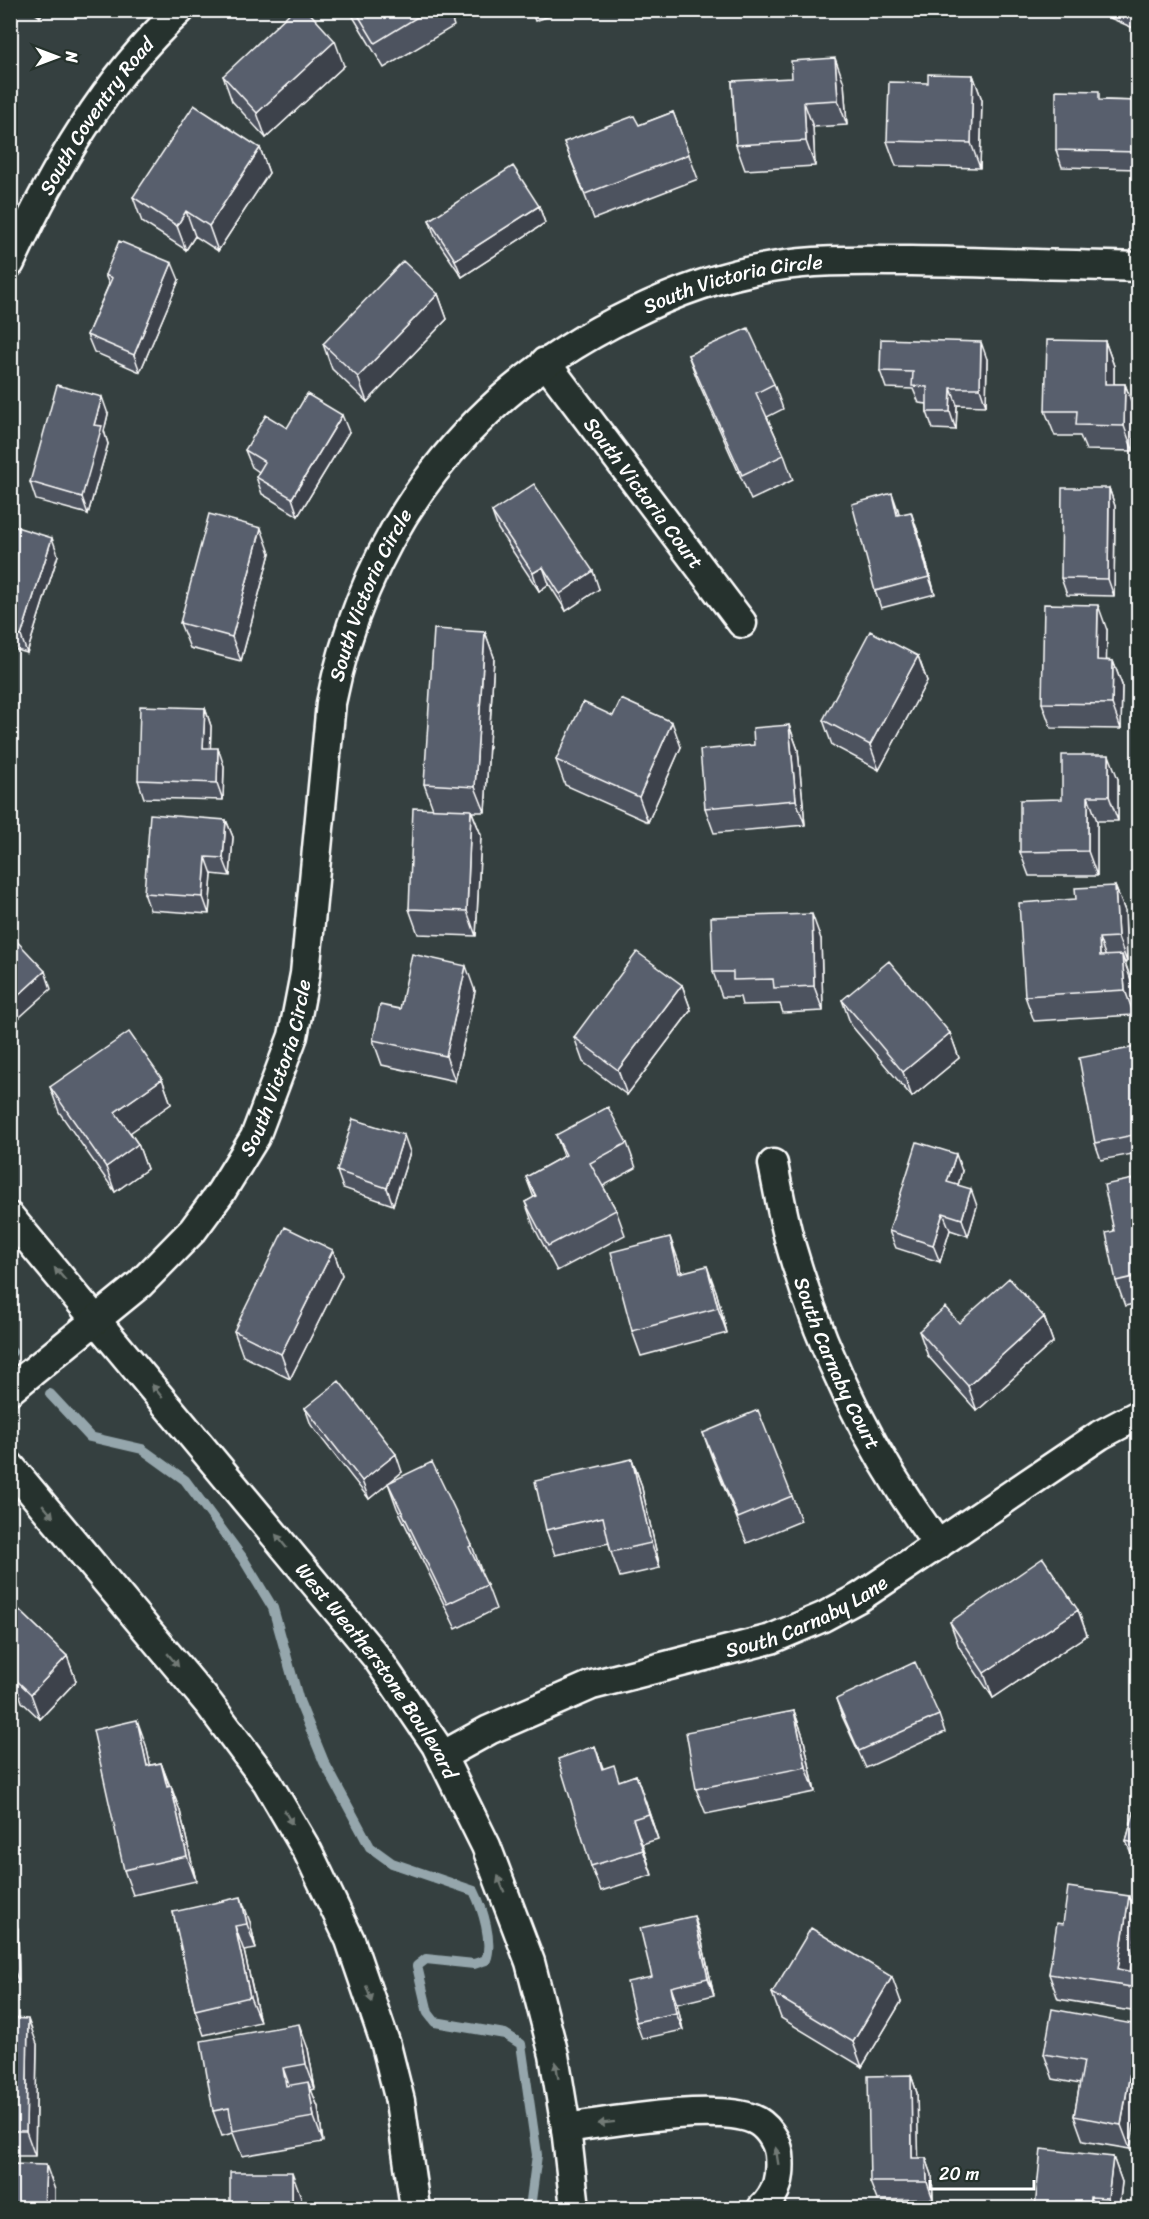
<svg xmlns="http://www.w3.org/2000/svg" width="1149" height="2219" font-family="Sriracha,sans-serif">
	<rect width="100%" height="100%" fill="#354040"/>
	<filter id="ink" filterUnits="userSpaceOnUse"><feTurbulence type="fractalNoise" baseFrequency=".0167" numOctaves="2"/><feDisplacementMap in="SourceGraphic" scale="12" xChannelSelector="R" yChannelSelector="G"/><feConvolveMatrix kernelMatrix="1 2 1 2 8 2 1 2 1" color-interpolation-filters="sRGB"/></filter>
	<g filter="url(#ink)">
		<g fill="none" stroke-linecap="round" stroke-linejoin="round">
			<path stroke="#95a6ac" stroke-width="10" d="M10 1350 12 1352
				M50 1394 90 1437 142 1449 185 1480 242 1557 273 1608 299 1701 324 1762 370 1847 392 1863 474 1891C483 1909 493 1942 486 1960L474 1964 426 1959 417 1966 428 2013 435 2022 505 2034 521 2044 537 2155 530 2208"/>
			<g stroke="#fff" stroke-width="33">
				<g id="street">
					<path id="s1" d="M10 263C52 172 105 79 180 10"/>
					<path id="s2" d="M545 362 742 623"/>
					<path id="s3" d="M773 1164C779 1194 784 1224 793 1253 824 1359 873 1456 938 1545"/>
					<path id="s4" d="M10 1217 377 1658 436 1745 486 1846 530 1962 554 2055 566 2128 575 2208"/>
					<path id="s5" d="M10 1390 140 1284 193 1230 221 1192 255 1137 293 1036 305 974 331 703C366 528 470 391 631 314 675 292 723 275 772 267 819 259 865 261 911 261 987 262 1063 265 1138 267"/>
					<path d="M10 1466 209 1704 267 1782 308 1852 350 1940 386 2045 400 2101 415 2208"/>
					<path id="s6" d="M442 1756 489 1730 592 1685 771 1639 823 1617 860 1597 1100 1435 1138 1415"/>
					<path d="M566 2128C610 2122 714 2103 753 2119 766 2124 777 2140 779 2154 781 2176 778 2193 762 2208"/>
				</g>
			</g>
			<use href="#street" stroke="#26332d" stroke-width="28"/>
		</g>
		<path fill="#4d525e" stroke="#fff" stroke-width="1.5" d="M30 10H45L40 17Z
			M349 10H449L454 26 384 68Z
			M531 10H567L535 21Z
			M1102 10H1138V30L1103 15Z
			M344 66 266 138 232 101 223 76Z
			M973 75 982 100 980 168 896 166 887 141 928 83Z
			M732 81 844 83 847 125 813 127 815 166 745 170 736 145Z
			M1103 100 1138 101V169L1062 167 1056 150Z
			M673 112 698 179 594 219 564 142 639 125Z
			M260 148 269 173 218 251 195 236 186 250 142 222 133 197Z
			M539 206 545 223 462 277 435 237 429 220Z
			M105 275 179 280 140 372 94 352 87 335 109 284Z
			M438 294 447 319 367 402 332 369 323 344Z
			M1105 341 1114 366V384H1125L1134 409 1133 451 1086 450 1080 436H1055L1045 411Z
			M688 355 774 384 783 409 767 417 784 455 793 480 751 500 697 379Z
			M987 359 986 406 957 405 956 430 933 429 927 412V404L919 403 913 389 886 388 880 371Z
			M108 414 104 431 108 444 88 514 36 500 30 482Z
			M287 428 349 432 298 516 262 494 256 477 259 472 252 467 245 450Z
			M1109 488 1115 506 1114 596 1067 595 1061 578Z
			M898 510 899 514 917 529 935 594 881 608 875 591Z
			M492 512 599 589 566 611 549 584 539 591 498 529Z
			M10 525 58 555 27 653 10 648Z
			M270 553 241 661 190 648 180 623Z
			M1107 630 1106 660 1113 661 1122 685 1121 729 1051 728 1042 703Z
			M485 632 494 657 485 812H472L481 835 476 936 418 934 409 909 433 809 424 784Z
			M918 656 927 681 879 770 832 745 823 720Z
			M205 708 211 726 210 748 224 766 223 800 144 798 138 780Z
			M789 725 798 750 805 825 714 833 705 808 754 745Z
			M681 747 648 822 565 785 556 760Z
			M1118 779V821H1097V876H1029L1020 852 1062 799Z
			M226 820 233 837 230 876 212 874 209 914 150 910 144 893Z
			M1115 886 1125 911 1127 962H1125L1131 980 1134 1015 1034 1021 1025 996Z
			M821 939 823 1011 783 1013 780 1004 742 1005 740 997H722L713 972Z
			M682 985 691 1010 627 1095 583 1062 574 1037Z
			M475 991 455 1081 382 1065 373 1040 400 1009Z
			M842 1000 950 1033 959 1058 912 1097 851 1025Z
			M1138 1055V1153L1101 1160 1095 1143Z
			M162 1079 171 1104 130 1132 138 1144 147 1169 115 1192 59 1112 50 1087Z
			M556 1135 627 1143 636 1168 603 1186 616 1210 625 1235 557 1271 534 1227 525 1202 534 1198 526 1177 564 1156Z
			M410 1152 393 1205 343 1188 337 1171Z
			M962 1171 958 1185 977 1206 968 1236 950 1230 940 1262 896 1248 889 1231Z
			M1138 1178V1303L1125 1306 1116 1281 1114 1231Z
			M333 1250 342 1275 290 1379 243 1356 234 1331Z
			M679 1262 682 1272 716 1291 727 1333 641 1356 632 1331Z
			M1044 1317 1053 1342 977 1411 928 1356 919 1331 959 1323Z
			M305 1408 402 1472 388 1483 472 1545 481 1570 480 1571 487 1585 496 1609 456 1629 397 1508 388 1483 369 1499 311 1425Z
			M703 1433 792 1496 801 1521 747 1543 712 1458Z
			M632 1459 641 1484 660 1568 620 1577 611 1552 609 1543 555 1555 546 1530Z
			M10 1601 67 1656 76 1681 40 1719 22 1702 19 1693 10 1685Z
			M1078 1610 1087 1635 993 1698 959 1647 950 1622Z
			M836 1699 939 1715 945 1732 866 1768 842 1716Z
			M794 1711 803 1736 815 1792 706 1814 696 1789Z
			M146 1745 150 1765 161 1763 170 1786 180 1811 196 1881 133 1895 124 1870Z
			M595 1746 603 1768 620 1781 636 1775 658 1839 642 1844 652 1875 601 1891 591 1866Z
			M1138 1798V1860L1133 1858 1126 1841Z
			M1129 1896 1138 1921 1130 1971 1138 1973V2012L1058 1999 1049 1974 1063 1924Z
			M10 1912H12L18 1929 19 1983H10Z
			M173 1912 250 1922 256 1949 244 1951 260 2022 204 2035 195 2010Z
			M700 1933 714 1995 677 2004 683 2030 642 2039 636 2022Z
			M772 1993 901 2002 862 2067 781 2018Z
			M10 2018 37 2044 35 2156H10Z
			M1138 2025 1130 2149 1083 2141 1074 2116 1080 2084 1053 2079 1044 2054Z
			M308 2049 315 2089 311 2090 318 2107 323 2142 242 2156 233 2133 222 2136 213 2111Z
			M911 2075 917 2093 918 2158H926L932 2175 933 2199 877 2200 870 2182Z
			M1113 2157 1122 2182 1119 2208H1035Z"/>
		<path fill="#3e424c" stroke="#fff" stroke-width="1.5" d="M37 10H45L40 17Z
			M335 41 344 66 266 138 257 113Z
			M835 58 844 83 847 125 838 100Z
			M973 75 982 100 980 168 971 143Z
			M804 102 813 127 815 166 806 141Z
			M260 148 269 173 218 251 209 226Z
			M539 206 545 223 462 277 455 260Z
			M186 211 195 236 186 250 177 226Z
			M172 263 179 280 140 372 134 355Z
			M438 294 447 319 367 402 358 377Z
			M1105 341 1114 366V409L1105 384Z
			M981 342 987 359 986 406 980 388Z
			M1125 384 1134 409 1133 451 1124 426Z
			M951 388 957 405 956 430 950 412Z
			M102 397 108 414 104 431 108 444 88 514 82 497 94 425Z
			M342 415 349 432 298 516 292 498Z
			M1109 488 1115 506 1114 596 1108 579Z
			M892 493 898 510 904 532 897 515Z
			M911 512 917 529 935 594 929 577Z
			M261 528 270 553 241 661 232 637Z
			M52 538 58 555 27 653 21 636Z
			M543 567 549 584 539 591 533 573Z
			M593 571 599 589 566 611 560 594Z
			M1098 605 1107 630 1106 685 1097 660Z
			M485 632 494 657 485 812 475 787Z
			M918 656 927 681 879 770 870 745Z
			M1113 661 1122 685 1121 729 1112 704Z
			M205 708 211 726 210 765 203 748Z
			M672 722 681 747 648 822 639 797Z
			M789 725 798 750 805 825 796 800Z
			M218 748 224 766 223 800 217 783Z
			M1109 755 1118 779V821L1109 796Z
			M1088 796 1097 821V876L1088 851Z
			M471 810 481 835 476 936 467 911Z
			M226 820 233 837 230 876 223 858Z
			M206 857 212 874 209 914 203 897Z
			M1115 886 1125 911 1127 962 1118 937Z
			M812 914 821 939 823 1011 814 986Z
			M1099 938 1108 963 1100 956Z
			M1122 955 1131 980 1134 1015 1125 990Z
			M466 966 475 991 455 1081 446 1056Z
			M45 971 51 989 10 1026V1003Z
			M682 985 691 1010 627 1095 618 1070Z
			M950 1033 959 1058 912 1097 903 1072Z
			M162 1079 171 1104 124 1137 115 1112Z
			M404 1135 410 1152 393 1205 387 1188Z
			M138 1144 147 1169 115 1192 106 1167Z
			M956 1154 962 1171 954 1199 947 1182Z
			M971 1189 977 1206 968 1236 962 1219Z
			M943 1213 950 1230 940 1262 933 1245Z
			M670 1237 679 1262 688 1298 679 1273Z
			M333 1250 342 1275 290 1379 281 1354Z
			M707 1266 716 1291 727 1333 718 1308Z
			M1044 1317 1053 1342 977 1411 968 1386Z
			M396 1454 402 1472 369 1499 362 1481Z
			M632 1459 641 1484 660 1568 651 1543Z
			M1078 1610 1087 1635 993 1698 984 1673Z
			M67 1656 76 1681 40 1719 31 1694Z
			M794 1711 803 1736 815 1792 806 1767Z
			M137 1720 146 1745 156 1791 147 1766Z
			M161 1763 170 1788 167 1787Z
			M636 1775 645 1800 658 1839 649 1814Z
			M171 1786 180 1811 196 1881 187 1856Z
			M633 1819 642 1844 652 1875 643 1850Z
			M1129 1896 1138 1921 1128 1987 1118 1969Z
			M241 1897 250 1922 256 1949 247 1924Z
			M12 1912 18 1929 19 1983 13 1966Z
			M694 1916 700 1933 714 1995 708 1978Z
			M235 1926 244 1951 260 2022 250 1997Z
			M892 1977 901 2002 862 2067 853 2042Z
			M671 1987 677 2004 683 2030 676 2013Z
			M28 2019 37 2044 35 2156 26 2131Z
			M299 2024 308 2049 315 2089 306 2064Z
			M1138 2028V2102L1130 2149 1121 2125Z
			M283 2068 292 2093 286 2086Z
			M911 2075 917 2093 919 2175 912 2158Z
			M308 2082 318 2107 323 2142 314 2117Z
			M1113 2157 1122 2182 1119 2208H1112L1108 2198Z
			M926 2158 932 2175 933 2199 927 2182Z
			M46 2165 55 2190V2208H44Z
			M292 2172 301 2197V2208H292Z
			M1090 2197 1095 2208H1089Z"/>
		<path fill="#595f6d" stroke="#fff" stroke-width="1.5" d="M293 10H307L335 41 257 113 223 76Z
			M355 10H429L375 43Z
			M835 58 838 100 804 102 806 141 736 145 732 81 792 78 791 61Z
			M928 74 973 75 971 143 887 141 889 82 928 83Z
			M1056 90 1099 91V100L1138 101V152L1056 150Z
			M194 105 260 148 209 226 186 211 177 226 133 197Z
			M673 112 689 154 585 194 564 142 634 116 639 125Z
			M513 166 539 206 455 260 429 220Z
			M119 241 172 263 134 355 87 335 112 278 105 275Z
			M403 261 438 294 358 377 323 344Z
			M748 328 774 384 756 393 784 455 742 475 688 355Z
			M881 339 981 342 980 388H951L950 412H927V387L912 386 913 372 880 371Z
			M1047 340 1105 341V384H1125L1124 426 1076 425 1077 411H1045Z
			M57 385 102 397 94 425 102 426 82 497 30 482Z
			M307 394 342 415 292 498 256 477 265 462 245 450 266 415 287 428Z
			M534 484 593 571 560 594 543 567 533 573 492 512Z
			M1062 488H1109L1108 579 1061 578Z
			M892 493 897 515 911 512 929 577 875 591 852 504Z
			M209 514 261 528 232 637 180 623Z
			M10 525 52 538 21 636 10 633Z
			M1044 604 1098 605 1097 660 1113 661 1112 704 1042 703Z
			M434 629 485 632 475 787 424 784Z
			M870 631 918 656 870 745 823 720Z
			M621 699 672 722 639 797 556 760 583 702 613 716Z
			M140 706 205 708 203 748H218L217 783 138 780Z
			M789 725 796 800 705 808 700 750 754 745 753 728Z
			M1062 755H1109V796H1088V851L1020 852V800L1062 799Z
			M413 808 471 810 467 911 409 909Z
			M150 814 226 820 223 858 206 857 203 897 144 893Z
			M1115 886 1118 937 1099 938 1100 956 1122 955 1125 990 1025 996 1019 903 1076 899 1075 888Z
			M812 914 814 986 774 988 773 979 733 980V972H713L711 917Z
			M10 934 45 971 10 1003Z
			M637 952 682 985 618 1070 574 1037Z
			M412 954 466 966 446 1056 373 1040 380 1005 400 1009Z
			M889 961 950 1033 903 1072 842 1000Z
			M129 1032 162 1079 115 1112 138 1144 106 1167 50 1087Z
			M1136 1047 1138 1063V1134L1095 1143 1079 1058Z
			M608 1107 627 1143 590 1163 616 1210 548 1246 525 1202 536 1196 526 1177 566 1155 556 1135Z
			M353 1119 404 1135 387 1188 337 1171Z
			M917 1142 956 1154 947 1182 971 1189 962 1219 943 1213 933 1245 889 1231Z
			M1138 1178V1276L1116 1281 1106 1233 1114 1231 1104 1185Z
			M285 1227 333 1250 281 1354 234 1331Z
			M670 1237 679 1273 707 1266 718 1308 632 1331 611 1252Z
			M1009 1278 1044 1317 968 1386 919 1331 945 1307 959 1323Z
			M339 1381 396 1454 362 1481 305 1408Z
			M758 1410 792 1496 738 1518 703 1433Z
			M632 1459 651 1543 611 1552 603 1517 546 1530 535 1481Z
			M432 1462 472 1545 469 1547 487 1585 447 1604 388 1483Z
			M1043 1558 1078 1610 984 1673 950 1622Z
			M10 1601 67 1656 31 1694 13 1677 16 1674 10 1668Z
			M915 1662 939 1715 859 1751 836 1699Z
			M794 1711 806 1767 696 1789 686 1732Z
			M137 1720 147 1766 161 1763 167 1787 171 1786 187 1856 124 1870 93 1730Z
			M595 1746 602 1769 614 1765 619 1781 636 1775 649 1814 633 1819 643 1850 591 1866 558 1759Z
			M1138 1798V1844L1126 1841Z
			M1068 1887 1129 1896 1118 1969 1138 1973V1988L1049 1974 1057 1923 1063 1924Z
			M241 1897 247 1924 235 1926 250 1997 195 2010 173 1912Z
			M10 1912H12L13 1966H10Z
			M694 1916 708 1978 671 1987 676 2013 636 2022 627 1982 652 1977 640 1928Z
			M811 1928 892 1977 853 2042 772 1993Z
			M1052 2009 1138 2025 1121 2125 1074 2116 1084 2061 1044 2054Z
			M10 2018 28 2019 26 2131H10Z
			M299 2024 306 2064 283 2068 286 2086 308 2082 314 2117 233 2131 229 2108 213 2111 201 2041Z
			M911 2075 912 2158H926L927 2182H870L868 2076Z
			M1041 2149 1113 2157 1108 2198 1090 2197 1089 2208H1035Z
			M10 2164 46 2165 44 2208H10Z
			M230 2172H292V2208H230Z"/>
		<defs><path id="oneway-solid" d="M-6-.8H1V-3.2L6.5 0L1 3.2V.8H-6Z" transform="scale(1.5)"/></defs>
		<g fill="#727a76">
			<use href="#oneway-solid" transform="translate(60 1274) rotate(-131)"/>
			<use href="#oneway-solid" transform="translate(157 1391) rotate(-129)"/>
			<use href="#oneway-solid" transform="translate(48 1511) rotate(50)"/>
			<use href="#oneway-solid" transform="translate(281 1541) rotate(-129)"/>
			<use href="#oneway-solid" transform="translate(173 1660) rotate(50)"/>
			<use href="#oneway-solid" transform="translate(288 1817) rotate(60)"/>
			<use href="#oneway-solid" transform="translate(501 1884) rotate(-112)"/>
			<use href="#oneway-solid" transform="translate(369 1994) rotate(71)"/>
			<use href="#oneway-solid" transform="translate(557 2070) rotate(-99)"/>
			<use href="#oneway-solid" transform="translate(606 2123) rotate(173)"/>
			<use href="#oneway-solid" transform="translate(777 2156) rotate(-99)"/>
		</g>
	</g>
	<g text-anchor="middle" stroke-width="4.5" stroke-linejoin="round" paint-order="stroke">
		<g font-size="20" fill="#fff" stroke="#26332d">
			<text dy="7" stroke="none"><textPath href="#s1" startOffset="171">South Coventry Road</textPath></text>
			<text dy="7" stroke="none"><textPath href="#s5" startOffset="1416">South Victoria Circle</textPath></text>
			<text dy="7" stroke="none"><textPath href="#s2" startOffset="164">South Victoria Court</textPath></text>
			<text dy="7" stroke="none"><textPath href="#s5" startOffset="914">South Victoria Circle</textPath></text>
			<text dy="7" stroke="none"><textPath href="#s5" startOffset="428">South Victoria Circle</textPath></text>
			<text dy="7" stroke="none"><textPath href="#s3" startOffset="210">South Carnaby Court</textPath></text>
			<text dy="7" stroke="none"><textPath href="#s6" startOffset="392">South Carnaby Lane</textPath></text>
			<text dy="7" stroke="none"><textPath href="#s4" startOffset="584">West Weatherstone Boulevard</textPath></text>
		</g>
	</g>
	<rect width="1149" height="2219" fill="none" stroke="#26332d" stroke-width="36"/>
	<rect x="18" y="18" width="1113" height="2183" fill="none" stroke="#fff" stroke-width="2" filter="url(#ink)"/>
	<g transform="translate(57 57) rotate(90)" stroke="#26332d" stroke-width="4.5" paint-order="stroke">
	<path d="M0-4.5L10 22L0 15L-10 22Z" fill="#ffffff"/>
	<text y="-9" font-size="16" font-weight="bold" text-anchor="middle" fill="#ffffff">N</text>
	</g>
	<path d="M930 2180v9h104v-9" fill="none" stroke="#ffffff" stroke-width="3"/>
	<text x="939" y="2180" font-size="18" fill="#ffffff" stroke="#26332d" stroke-width="4.5" paint-order="stroke">20 m</text>
</svg>
